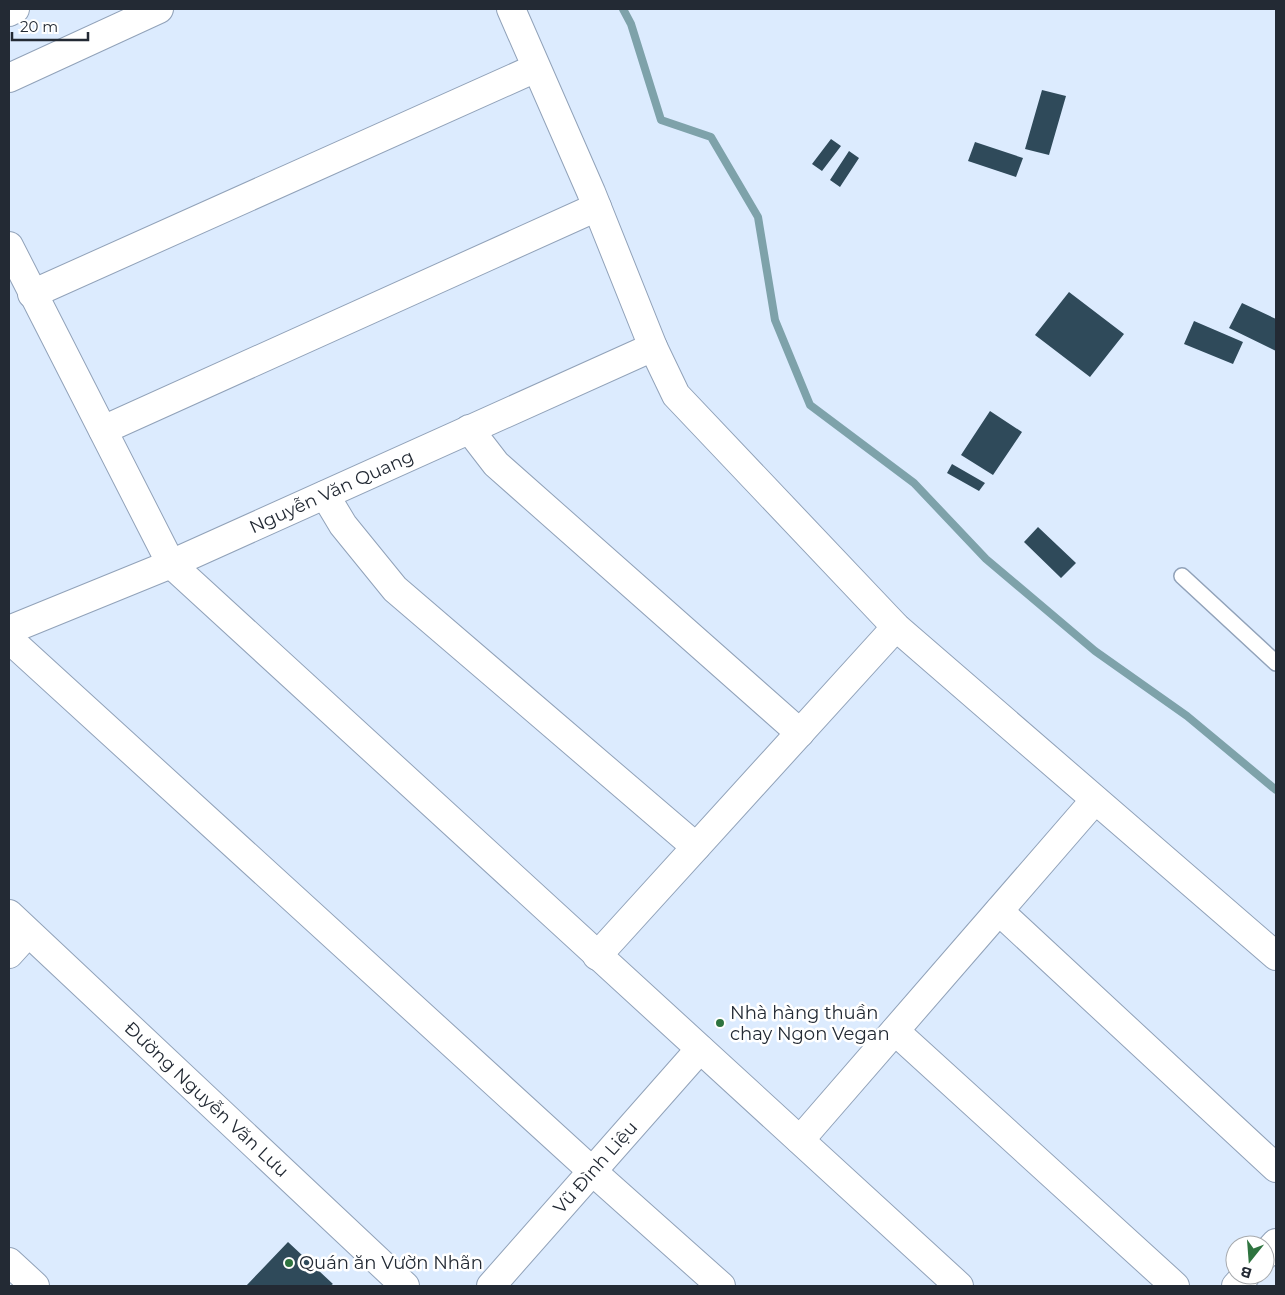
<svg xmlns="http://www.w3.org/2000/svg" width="1285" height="1295" font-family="Montserrat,sans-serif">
	<rect width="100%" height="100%" fill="#dcebfe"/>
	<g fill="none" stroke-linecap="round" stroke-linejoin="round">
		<path stroke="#7ea2aa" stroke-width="8" d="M623 9 631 24 661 120 711 137 758 217 775 320 810 405 914 483 986 559 1095 651 1187 716 1276 790"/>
	</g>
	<path fill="#2f4a5a" d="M1042 90 1066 96 1049 155 1025 149Z
		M831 139 841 146 822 171 812 164Z
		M975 142 1023 158 1016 177 968 161Z
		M849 151 859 158 840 187 830 180Z
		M1069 292 1124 334 1090 377 1035 335Z
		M1242 303 1276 319V351L1229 328Z
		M1194 321 1243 342 1233 364 1184 344Z
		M990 411 1022 432 993 475 961 455Z
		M952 464 985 483 979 491 947 473Z
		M1038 527 1076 563 1061 578 1024 542Z
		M288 1242 333 1284 330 1286H246Z"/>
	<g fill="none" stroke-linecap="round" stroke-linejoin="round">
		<g stroke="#91a2b9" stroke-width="18">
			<path id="service" d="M1182 576 1276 663"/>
		</g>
		<g stroke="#91a2b9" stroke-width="30">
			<g id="minor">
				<path d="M511 9 591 192 653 347 676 395 896 627 1276 956"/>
				<path d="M9 246 171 564 959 1286"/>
				<path d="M32 294 536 68"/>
				<path d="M469 429 496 464 800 733"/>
				<path d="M103 430 597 207"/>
				<path d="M325 495 343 525 395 589 696 847"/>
				<path id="s1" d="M9 630 171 564 653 347"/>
				<path d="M9 639 592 1171 721 1286"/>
				<path d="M999 911 1276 1168"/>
				<path d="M9 954 28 933"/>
				<path d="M597 956 896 627"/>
				<path d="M895 1031 1175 1286"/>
				<path d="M800 1140 1095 800"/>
				<path d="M1265 1255 1276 1243"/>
				<path d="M9 1262 35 1286"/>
				<path id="s2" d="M491 1286 700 1049"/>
				<path d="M1236 1286 1246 1275"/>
			</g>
		</g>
		<g stroke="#91a2b9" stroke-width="30">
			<g id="tertiary">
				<path d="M9 12 15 9"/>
				<path d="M9 78 159 9"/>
				<path id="s3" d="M9 914 405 1286"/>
			</g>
		</g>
		<use href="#service" stroke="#fff" stroke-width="15"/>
		<use href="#minor" stroke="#fff" stroke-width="28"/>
		<use href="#tertiary" stroke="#fff" stroke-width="28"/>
	</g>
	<g fill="#2e743f" stroke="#fff" stroke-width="2">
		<circle cx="720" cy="1023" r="5"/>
		<circle cx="289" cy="1263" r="5"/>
	</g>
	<g text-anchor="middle" stroke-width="5" stroke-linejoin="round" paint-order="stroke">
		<g font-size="18" fill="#232a34" stroke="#fff">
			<text dy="6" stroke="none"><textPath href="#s1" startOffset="351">Nguyễn Văn Quang</textPath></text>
			<text dy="6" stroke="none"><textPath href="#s3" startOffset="271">Đường Nguyễn Văn Lưu</textPath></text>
			<text dy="6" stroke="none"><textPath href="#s2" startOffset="158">Vũ Đình Liệu</textPath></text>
		</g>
		<g font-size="18" fill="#232a34" stroke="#fff" text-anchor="start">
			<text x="730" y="1019">Nhà hàng thuần<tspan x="730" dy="21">chay Ngon Vegan</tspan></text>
			<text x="299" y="1269">Quán ăn Vườn Nhãn</text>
		</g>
	</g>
	<rect width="1285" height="1295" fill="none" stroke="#232a34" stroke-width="20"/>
	<g transform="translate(1250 1260) rotate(197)"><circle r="24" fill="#ffffff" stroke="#a7aaae"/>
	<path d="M0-4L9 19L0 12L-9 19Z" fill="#2e743f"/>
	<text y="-8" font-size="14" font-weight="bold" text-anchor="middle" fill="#232a34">B</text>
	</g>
	<path d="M12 32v8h76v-8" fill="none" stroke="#232a34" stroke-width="2.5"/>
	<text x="20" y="32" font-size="15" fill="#232a34" stroke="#ffffff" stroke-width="4" paint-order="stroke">20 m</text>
</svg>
